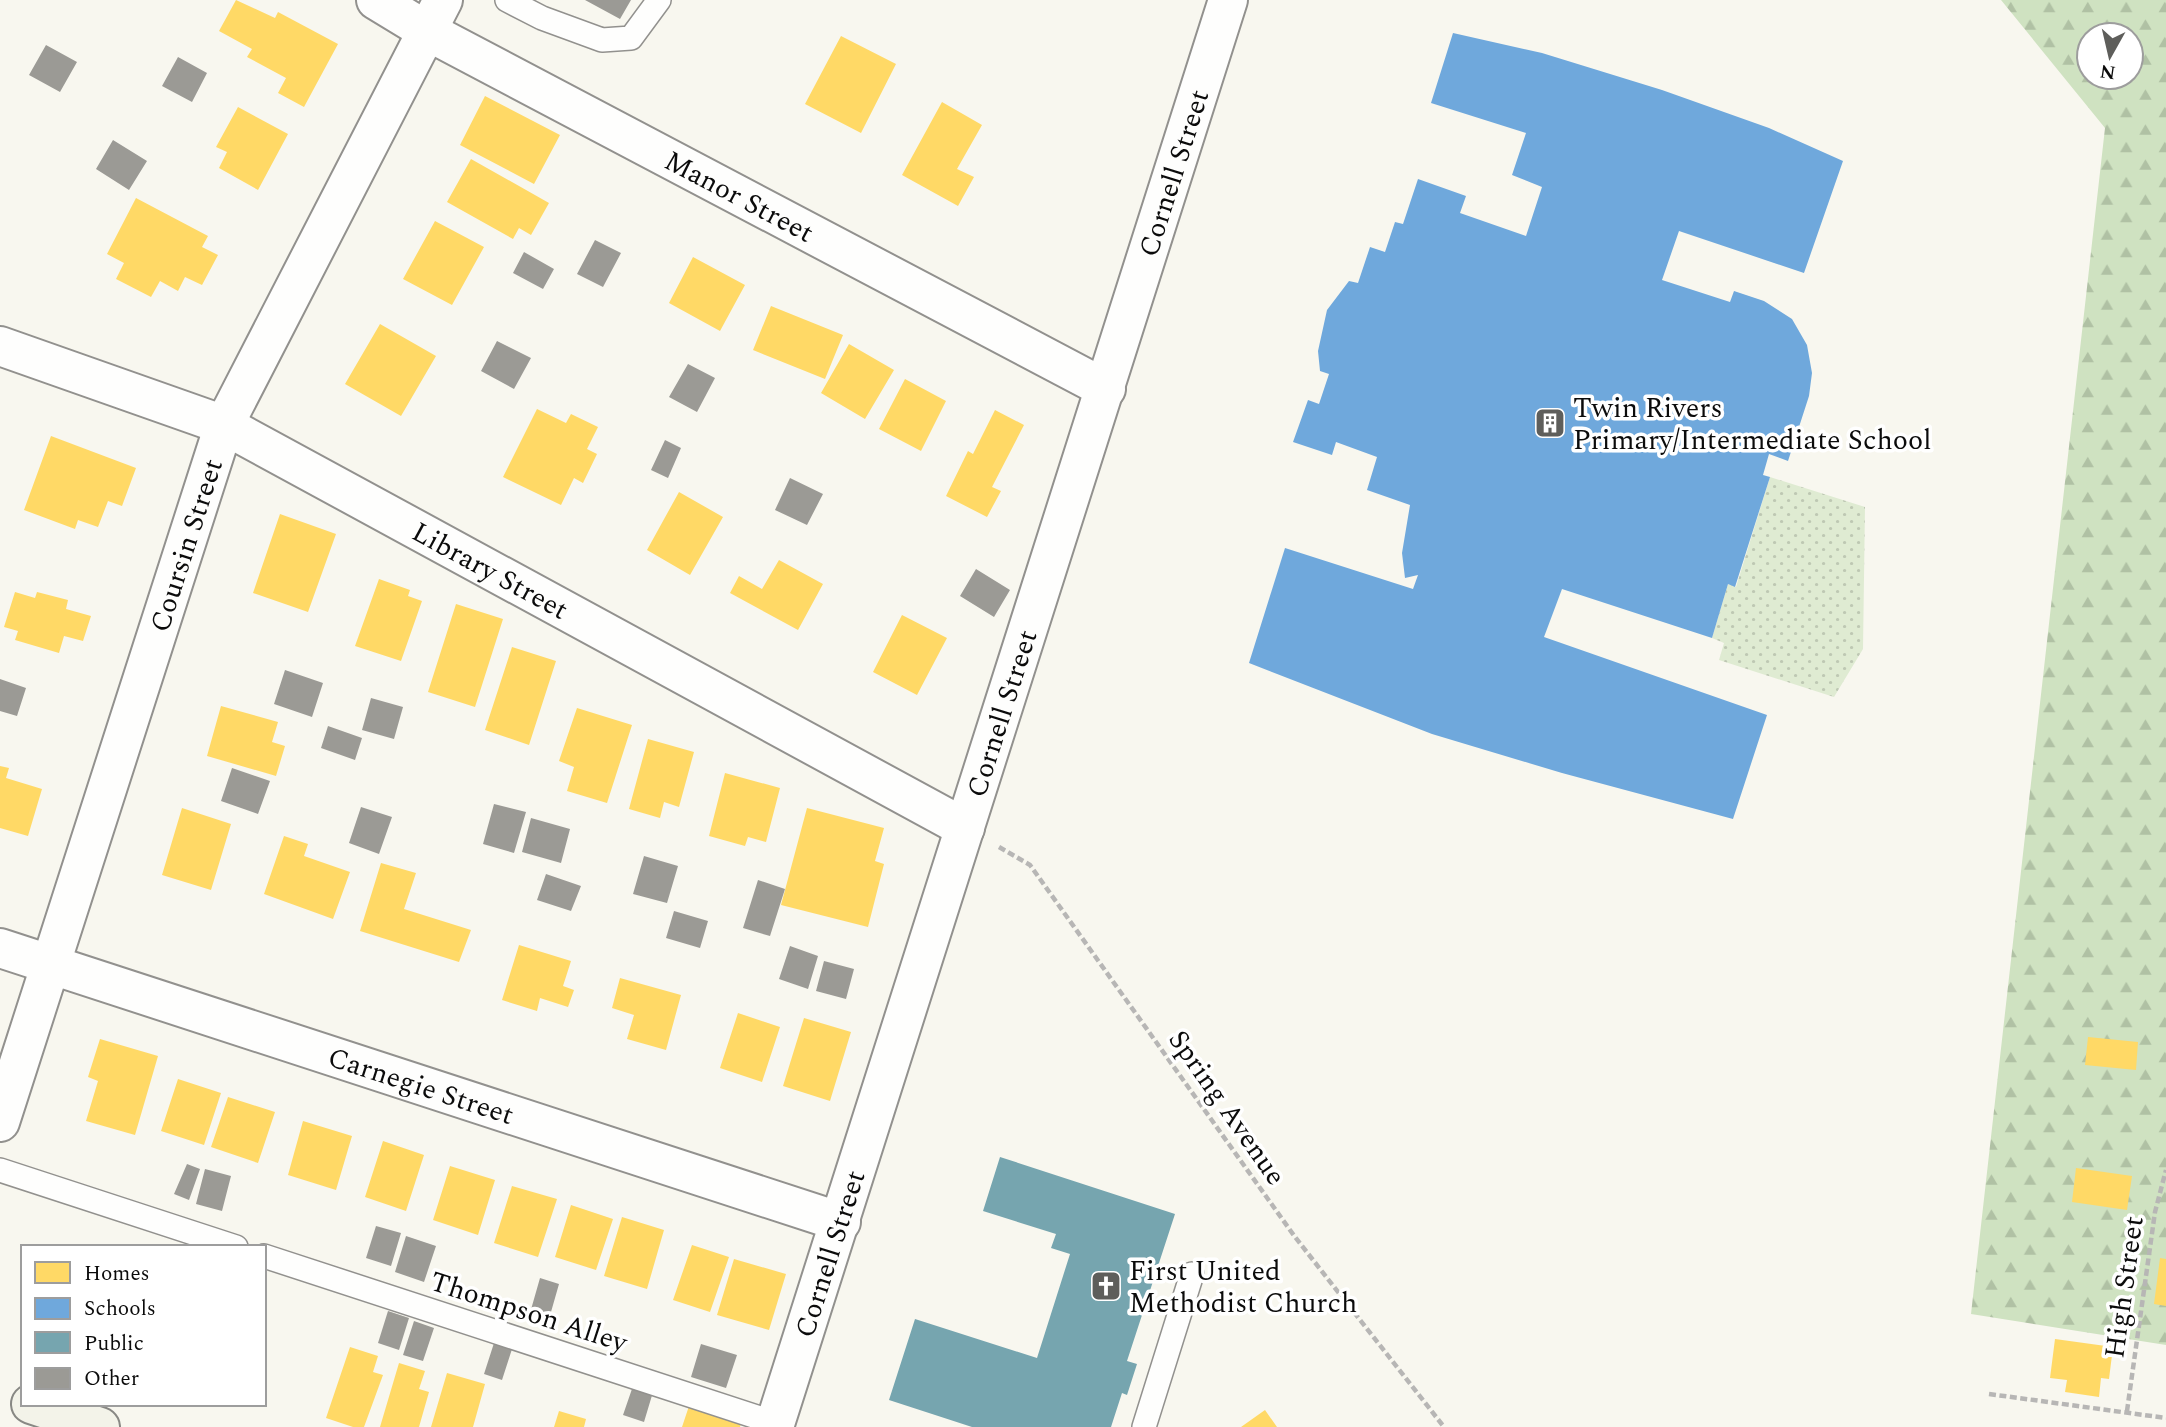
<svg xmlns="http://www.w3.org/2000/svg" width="2166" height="1427" font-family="Spectral,serif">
	<defs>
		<pattern id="forest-firs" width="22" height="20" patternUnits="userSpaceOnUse" patternTransform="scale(1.75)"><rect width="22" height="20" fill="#cfe2c1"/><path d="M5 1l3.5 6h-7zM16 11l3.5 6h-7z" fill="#b0c1a4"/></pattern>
		<pattern id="park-dots" width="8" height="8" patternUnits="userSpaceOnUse" patternTransform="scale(1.75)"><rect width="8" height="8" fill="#dfebd2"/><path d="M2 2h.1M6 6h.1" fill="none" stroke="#bec8b3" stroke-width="1.8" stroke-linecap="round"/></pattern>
	</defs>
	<rect width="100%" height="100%" fill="#f8f7ef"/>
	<path fill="url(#forest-firs)" fill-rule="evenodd" d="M2001 0H2166V1345L1971 1314 2105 128ZM2089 35H2131V77H2089Z"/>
	<path fill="url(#park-dots)" d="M1770 477 1865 507 1863 649 1834 697 1719 660 1724 643 1712 638 1728 584 1736 587Z"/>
	<path fill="#ffd966" d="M236 0 275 18 278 12 338 44 304 107 278 93 286 78 247 57 252 49 219 31Z
		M841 36 896 64 861 133 805 104Z
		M485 96 560 135 534 184 460 145Z
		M942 102 982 125 957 169 974 177 958 206 902 175Z
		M238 107 288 134 258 190 219 168 227 152 216 147Z
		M471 159 549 203 531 235 519 228 513 239 447 202Z
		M136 198 208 236 202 247 218 255 202 285 185 277 178 291 160 281 151 297 116 279 124 263 107 254Z
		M435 221 484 247 452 305 403 279Z
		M693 257 745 285 720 331 669 303Z
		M771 306 843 335 825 379 753 350Z
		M380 324 436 356 401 416 345 384Z
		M849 344 894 370 865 419 821 393Z
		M905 379 946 401 921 451 879 429Z
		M537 409 566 423 571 414 598 427 587 449 597 454 583 483 574 478 561 505 503 477Z
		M995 410 1024 425 992 487 1001 491 987 517 946 496 968 451 973 454Z
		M51 436 136 468 122 506 108 501 98 527 78 520 75 529 24 510Z
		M679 492 723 517 690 575 647 550Z
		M280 514 336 534 308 612 253 593Z
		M779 560 823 584 798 630 730 593 739 576 762 589Z
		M379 579 410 590 408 596 422 601 401 661 355 646Z
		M15 592 35 598 37 592 68 600 66 609 91 616 83 641 64 636 59 653 15 640 18 631 4 627Z
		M456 604 503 619 475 707 428 692Z
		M902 615 947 638 917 695 873 672Z
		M512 647 556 661 529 745 485 730Z
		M221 706 278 722 272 742 285 746 276 776 207 756Z
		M577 708 632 725 607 803 567 791 574 767 559 761Z
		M648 739 694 752 679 807 664 802 660 818 629 809Z
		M0 766 9 768 6 778 42 789 28 836 0 828Z
		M725 773 780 788 766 842 748 837 745 846 709 836Z
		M182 808 231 824 211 890 162 875Z
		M807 808 884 828 875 861 884 864 868 927 781 905Z
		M284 836 308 844 304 856 350 872 333 919 264 894Z
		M381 863 416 873 404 909 471 930 459 962 360 931Z
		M519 945 571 961 563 986 574 990 568 1007 540 998 537 1011 502 1000Z
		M620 978 681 995 666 1050 627 1039 634 1015 612 1008Z
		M738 1013 780 1027 762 1082 720 1068Z
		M804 1018 851 1032 830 1101 783 1086Z
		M2088 1037 2138 1042 2136 1070 2085 1065Z
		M100 1039 158 1056 135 1135 86 1121 98 1081 88 1077Z
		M178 1079 221 1093 204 1145 161 1131Z
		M228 1097 275 1112 258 1163 211 1147Z
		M303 1121 352 1136 336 1190 288 1175Z
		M383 1141 424 1155 406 1211 365 1197Z
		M450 1166 495 1180 478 1235 433 1220Z
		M2076 1168 2132 1176 2127 1210 2072 1202Z
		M512 1186 557 1199 538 1257 494 1243Z
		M571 1205 613 1219 596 1270 555 1257Z
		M622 1217 664 1230 647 1289 604 1276Z
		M692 1245 729 1257 710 1312 673 1300Z
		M2160 1258 2166 1259V1306L2154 1304Z
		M734 1259 786 1274 769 1330 717 1315Z
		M2055 1339 2113 1347 2109 1379 2101 1378 2099 1397 2065 1392 2067 1380 2050 1378Z
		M350 1347 378 1356 373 1372 383 1375 364 1427H353L326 1418Z
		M399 1363 425 1371 419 1389 429 1392 419 1427H380Z
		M447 1373 485 1384 473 1427H431Z
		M690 1403 742 1420 740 1427H682Z
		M1265 1410 1277 1427H1241Z
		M559 1411 586 1419 584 1427H554Z"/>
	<path fill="#6fa8dc" d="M1453 33 1542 53 1662 90 1769 128 1843 161 1804 273 1679 231 1662 280 1730 302 1734 291 1764 301 1792 319 1807 345 1812 373 1809 396 1788 461 1769 454 1763 475 1770 477 1735 587 1728 584 1712 638 1562 589 1544 637 1767 715 1733 819 1562 773 1432 734 1249 663 1285 548 1413 589 1418 575 1405 578 1402 553 1410 505 1367 490 1377 457 1336 442 1332 455 1293 442 1308 400 1319 404 1329 374 1320 371 1318 351 1327 310 1349 281 1358 283 1370 247 1385 252 1395 222 1403 224 1418 179 1466 196 1460 213 1526 236 1542 187 1512 175 1526 133 1431 103Z"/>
	<path fill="#76a5af" d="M1000 1157 1175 1214 1127 1361 1137 1364 1127 1395 1122 1393 1111 1427H972L889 1400 915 1319 1037 1358 1070 1254 1051 1248 1056 1234 983 1211Z"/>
	<path fill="#9b9a95" d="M585 0H631L620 19Z
		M46 45 77 62 60 92 29 75Z
		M178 57 207 73 192 102 162 86Z
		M113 140 147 161 129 190 96 169Z
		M595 240 621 253 603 287 577 274Z
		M524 252 554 269 543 289 513 273Z
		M497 341 531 358 514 389 481 371Z
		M688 364 715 378 697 412 669 397Z
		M665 440 681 448 668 478 651 470Z
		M790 478 823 494 807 525 775 510Z
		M976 569 1010 590 994 617 960 596Z
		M285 670 323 683 312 717 274 704Z
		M0 679 26 688 17 716 0 711Z
		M371 698 403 707 394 739 362 730Z
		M328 726 362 738 355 760 321 748Z
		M232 768 270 781 258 814 221 801Z
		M494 804 526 812 514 853 483 844Z
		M361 807 392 817 379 854 349 843Z
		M531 818 570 829 561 863 522 852Z
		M644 856 678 866 667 903 633 894Z
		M546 874 581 886 571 911 537 900Z
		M758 880 785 889 770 936 743 928Z
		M674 911 708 921 700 948 666 938Z
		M790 946 818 956 808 989 779 979Z
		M824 961 854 969 846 999 816 991Z
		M187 1164 200 1169 189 1200 174 1194Z
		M205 1169 231 1176 222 1211 196 1204Z
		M376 1226 401 1233 391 1266 366 1258Z
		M406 1236 436 1246 424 1282 395 1272Z
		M540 1278 559 1284 549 1319 530 1313Z
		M388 1311 409 1318 399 1350 378 1343Z
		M414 1321 434 1328 423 1361 403 1355Z
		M494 1343 512 1349 502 1380 484 1374Z
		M701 1344 737 1355 726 1388 691 1377Z
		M633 1386 653 1392 644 1422 623 1415Z"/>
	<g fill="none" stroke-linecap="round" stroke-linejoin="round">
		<g stroke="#92918e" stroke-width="26">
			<path id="lane" d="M507 0 542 18 602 40 631 38 659 0
				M0 1170 236 1247
				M264 1256 775 1423
				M1144 1427 1192 1274"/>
		</g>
		<g stroke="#92918e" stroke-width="42">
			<g id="street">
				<path id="s1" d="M376 0 427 31 1106 389"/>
				<path id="s2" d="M0 346 224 425 965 828"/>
				<path id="s3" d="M0 948 841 1222"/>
				<path id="s4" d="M0 1122 224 425 443 0"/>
				<path id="s5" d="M774 1427 1228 0"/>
			</g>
		</g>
		<g stroke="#888884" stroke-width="42">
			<path id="secondary" d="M31 1404 100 1427"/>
		</g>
		<path stroke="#b7b6b5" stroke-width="4.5" stroke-dasharray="7 3.5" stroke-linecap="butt" d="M999 847 1030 865 1295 1237 1444 1427
			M1989 1394 2166 1418
			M2127 1411 2155 1212 2166 1170"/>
		<use href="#lane" stroke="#fefefd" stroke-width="23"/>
		<use href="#street" stroke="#fefefd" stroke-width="38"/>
		<use href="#secondary" stroke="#f3f3e9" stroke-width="38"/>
	</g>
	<defs>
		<g id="building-square" transform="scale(1.575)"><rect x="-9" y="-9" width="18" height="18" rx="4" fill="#5e5e5b" stroke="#fff"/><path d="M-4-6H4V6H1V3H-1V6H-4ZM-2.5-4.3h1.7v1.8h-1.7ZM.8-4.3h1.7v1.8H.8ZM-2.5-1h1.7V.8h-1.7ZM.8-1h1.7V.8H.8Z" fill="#fff"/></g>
		<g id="church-square" transform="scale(1.575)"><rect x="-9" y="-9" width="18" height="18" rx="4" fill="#5e5e5b" stroke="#fff"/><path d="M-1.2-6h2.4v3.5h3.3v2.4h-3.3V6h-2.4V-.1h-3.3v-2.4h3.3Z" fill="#fff"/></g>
	</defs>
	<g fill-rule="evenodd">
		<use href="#building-square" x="1550" y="423"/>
		<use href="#church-square" x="1106" y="1286"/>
	</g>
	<g text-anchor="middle" stroke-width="7" stroke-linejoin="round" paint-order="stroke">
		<g font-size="28" fill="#0b0b0b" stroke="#fff">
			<text dy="10" stroke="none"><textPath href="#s5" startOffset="1316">Cornell Street</textPath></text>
			<text dy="10" stroke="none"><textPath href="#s1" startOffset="413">Manor Street</textPath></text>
			<text dy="10" stroke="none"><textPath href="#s4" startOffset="606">Coursin Street</textPath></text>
			<text dy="10" stroke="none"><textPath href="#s2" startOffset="541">Library Street</textPath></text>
			<text dy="10" stroke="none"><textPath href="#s5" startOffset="749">Cornell Street</textPath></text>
			<text dy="10" stroke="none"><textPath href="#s3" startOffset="443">Carnegie Street</textPath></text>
			<text transform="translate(1228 1107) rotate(55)" y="10">Spring Avenue</text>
			<text dy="10" stroke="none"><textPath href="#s5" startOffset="182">Cornell Street</textPath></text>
			<text transform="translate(2123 1287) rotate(-82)" y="10">High Street</text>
			<text transform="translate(529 1311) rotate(18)" y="10">Thompson Alley</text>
		</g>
		<g font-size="28" fill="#0b0b0b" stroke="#fff" text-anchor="start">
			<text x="1573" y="417">Twin Rivers<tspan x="1573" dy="32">Primary/Intermediate School</tspan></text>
			<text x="1129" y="1280">First United<tspan x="1129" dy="32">Methodist Church</tspan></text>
		</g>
	</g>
	<rect x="21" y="1245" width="245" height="161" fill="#ffffff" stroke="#9d9d9d" stroke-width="2"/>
	<rect x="35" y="1262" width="35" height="21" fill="#ffd966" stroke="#9d9d9d" stroke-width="2"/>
	<text x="84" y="1280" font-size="21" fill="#0b0b0b">Homes</text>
	<rect x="35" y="1298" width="35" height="21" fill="#6fa8dc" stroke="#9d9d9d" stroke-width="2"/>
	<text x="84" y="1315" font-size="21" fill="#0b0b0b">Schools</text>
	<rect x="35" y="1332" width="35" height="21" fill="#76a5af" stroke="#9d9d9d" stroke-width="2"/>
	<text x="84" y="1350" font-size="21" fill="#0b0b0b">Public</text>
	<rect x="35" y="1368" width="35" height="21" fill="#9b9a95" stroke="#9d9d9d" stroke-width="2"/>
	<text x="84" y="1385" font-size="21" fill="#0b0b0b">Other</text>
	<g transform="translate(2110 56) rotate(188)"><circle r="33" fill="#ffffff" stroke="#9d9d9d" stroke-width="2"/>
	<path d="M0-5L12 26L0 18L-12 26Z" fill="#5e5e5b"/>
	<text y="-10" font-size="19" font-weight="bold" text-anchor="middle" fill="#0b0b0b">N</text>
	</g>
</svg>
